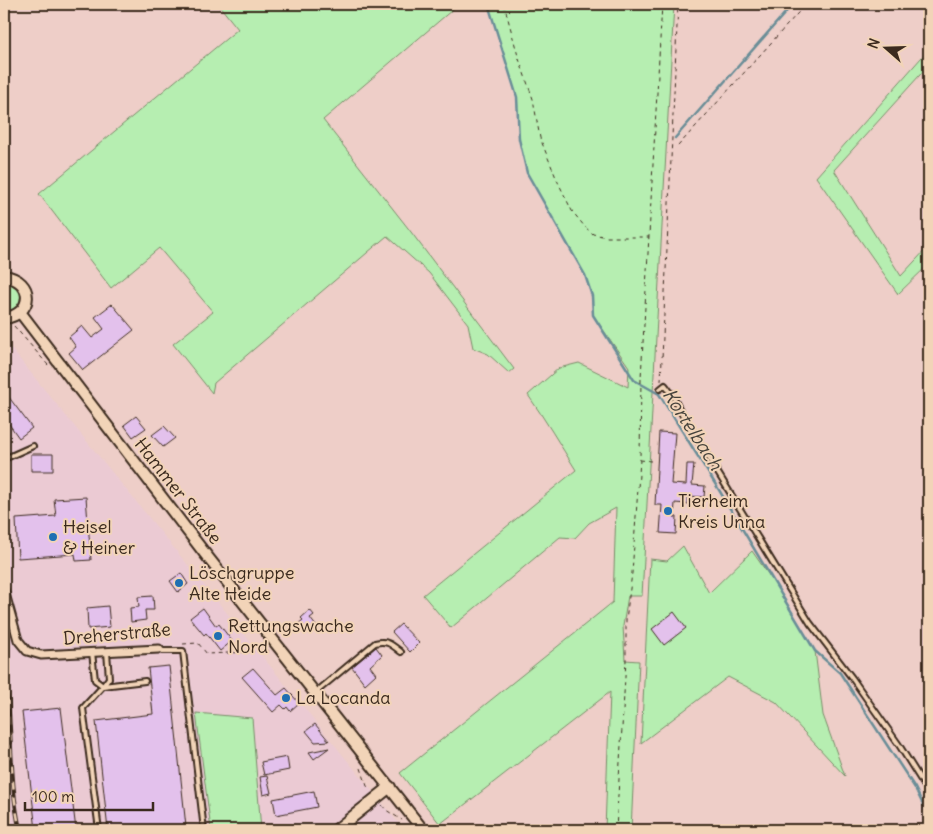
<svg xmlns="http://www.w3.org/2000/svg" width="933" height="834" font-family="Delius,sans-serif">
	<rect width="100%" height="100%" fill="#eecec8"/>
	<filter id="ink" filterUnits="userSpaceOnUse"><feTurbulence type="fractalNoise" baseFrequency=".02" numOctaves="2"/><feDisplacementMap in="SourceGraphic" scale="10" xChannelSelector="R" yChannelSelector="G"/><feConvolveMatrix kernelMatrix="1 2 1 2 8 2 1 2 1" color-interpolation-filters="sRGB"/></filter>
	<g filter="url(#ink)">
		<path fill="#ebcad3" d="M4 340 404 830H4Z"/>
		<path fill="#b6eeb1" stroke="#788c68" d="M218 4H459L323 120 408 228 514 369 509 373 488 354 473 348 468 324 429 273 387 236 214 383 212 393 173 344 213 312 159 248 111 288 39 194 238 29Z
			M488 4H674L642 596H628L623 626 625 660 639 661 631 830H605L610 692 440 824 400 773 613 602 616 508 589 523 575 538 560 537 451 628 423 595 576 470C560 445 545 419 528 395L559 368 579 363 628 387 629 367 593 315 592 296 585 275 527 173 519 139 517 97Z
			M929 49V65L834 170 901 276 929 246V264L898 294 816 177Z
			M4 281C13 281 19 286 21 295L18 306 14 309 4 312Z
			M683 546 709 593 752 551 775 584 815 651 823 715 845 776 776 702 728 677 641 743 650 559 667 561Z
			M196 713 252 718 261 830H211Z"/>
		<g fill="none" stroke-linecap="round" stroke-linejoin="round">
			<path stroke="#698d97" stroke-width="2.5" d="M488 4 517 97 519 139 527 173 585 275 592 296 593 315 634 380 659 394 719 490 815 651 840 673 915 788 929 817
				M675 138 793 4"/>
		</g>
		<path fill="#e3c1ec" stroke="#3b2a1e" d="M112 304 134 330 83 370 69 353 76 347 69 337 82 326 92 338 104 329 95 317Z
			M8 396 32 428 19 438 4 417V400Z
			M136 416 146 428 133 437 124 425Z
			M164 426 175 438 163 447 152 435Z
			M659 432 675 433 671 484 686 485 687 464H694L692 485 705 486 704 497 688 496V504L675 503 674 517H677L676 534 660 533 662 505H655Z
			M31 454H53V471H31Z
			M86 497 91 560 76 561 75 554 18 558 16 519 56 516 54 499Z
			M181 573 188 584 178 592 170 581Z
			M153 596 154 610H145L146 620 131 622 130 608 139 607 138 597Z
			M108 606 110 627 88 629 87 608Z
			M203 608 216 626 219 624 232 641 220 651 206 633 204 635 190 618Z
			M310 610 314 615 310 618 316 626 306 633 298 624 303 620 301 618Z
			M674 612 686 628 664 645 652 629Z
			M401 624 419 643 410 652 392 632Z
			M376 647 382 655 370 666 376 674 365 684 352 667Z
			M169 666 186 827 160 830H108L96 721 153 714 148 668Z
			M253 668 277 695 286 688 299 703 290 711 287 707 285 709 281 705 273 712 242 677Z
			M61 708 76 830H36L22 712Z
			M315 724 329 741 315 742 306 731Z
			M329 748 314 759 309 752Z
			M287 757 289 770 264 775 261 762Z
			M267 776 271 793 263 795 260 777Z
			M314 791 317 807 276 815 273 799Z"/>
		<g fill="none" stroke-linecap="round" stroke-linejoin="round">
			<g stroke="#3b2a1e" stroke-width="8">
				<path id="lane" d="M660 389 665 385 671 393 683 416 810 623 852 678 899 745 929 793
					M4 459 33 446
					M160 649 163 651H183L204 830
					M92 652 95 680 103 686 109 678 107 652
					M315 693 375 643C387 640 391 644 401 652
					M99 830 83 708 103 686 145 681"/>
			</g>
			<g stroke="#3b2a1e" stroke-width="11">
				<path id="street" d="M4 590 18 640 27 651 41 655 159 649"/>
			</g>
			<g stroke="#3b2a1e" stroke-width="14">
				<path id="secondary" d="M4 276C35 280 34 315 4 318
					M20 312 206 555 423 830
					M336 830 390 787"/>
			</g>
			<path stroke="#3b2a1e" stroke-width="1" stroke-dasharray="4 4" stroke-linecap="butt" d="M504 4 518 56 533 99 540 138 557 180 572 211 585 227 593 234 607 237H649
				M678 146 806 4
				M14 326 48 365
				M661 381 678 4
				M640 460 651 461
				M183 644 198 643 207 654 269 651
				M361 768 367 786 370 790
				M382 805 386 810 402 820
				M616 830 626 660V620L632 573 640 460 641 378 662 4"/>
			<use href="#lane" stroke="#f2d4b8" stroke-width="4"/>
			<use href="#street" stroke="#f2d4b8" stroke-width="7"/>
			<use href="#secondary" stroke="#f2d4b8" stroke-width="10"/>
			<g stroke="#3b2a1e" stroke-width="4.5">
				<path id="rail" d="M4 669C13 722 8 778 20 830"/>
			</g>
			<use href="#rail" stroke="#f2d4b8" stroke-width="2.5" stroke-dasharray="8" stroke-linecap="butt"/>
		</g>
	</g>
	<g fill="#1f6fb2" stroke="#f2d4b8" stroke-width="2">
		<circle cx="668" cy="511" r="5"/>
		<circle cx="53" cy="537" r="5"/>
		<circle cx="179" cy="583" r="5"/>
		<circle cx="218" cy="636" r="5"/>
		<circle cx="286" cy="698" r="5"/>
	</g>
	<g text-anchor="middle" stroke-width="4" stroke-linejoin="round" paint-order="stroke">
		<g font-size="18" fill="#3b2a1e" stroke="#f2d4b8">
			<text transform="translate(178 491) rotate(52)" y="6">Hammer Straße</text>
			<text transform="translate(117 634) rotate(-5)" y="6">Dreherstraße</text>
		</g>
		<g font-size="18" fill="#3b2a1e" stroke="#f2d4b8" text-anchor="start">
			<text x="678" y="507">Tierheim<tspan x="678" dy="21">Kreis Unna</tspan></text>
			<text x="63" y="533">Heisel<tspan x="63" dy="21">&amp; Heiner</tspan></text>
			<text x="189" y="579">Löschgruppe<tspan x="189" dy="21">Alte Heide</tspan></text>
			<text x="228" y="632">Rettungswache<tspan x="228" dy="21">Nord</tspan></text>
			<text x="296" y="704">La Locanda</text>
		</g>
		<g font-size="19" font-style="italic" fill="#46433c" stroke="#f2d4b8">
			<text transform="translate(693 429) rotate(57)" y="7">Kortelbach</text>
		</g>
	</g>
	<rect width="933" height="834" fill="none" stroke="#f2d4b8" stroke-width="20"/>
	<rect x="10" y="10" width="913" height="814" fill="none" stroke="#3b2a1e" stroke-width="2" filter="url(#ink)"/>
	<g transform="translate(886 48) rotate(290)" stroke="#f2d4b8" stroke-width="4" paint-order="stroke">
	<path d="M0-4L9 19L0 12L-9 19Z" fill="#3b2a1e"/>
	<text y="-8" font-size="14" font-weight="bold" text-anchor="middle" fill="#3b2a1e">N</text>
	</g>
	<path d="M25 802v8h128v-8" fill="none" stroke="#3b2a1e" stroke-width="2.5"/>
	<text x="32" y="802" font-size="15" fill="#3b2a1e" stroke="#f2d4b8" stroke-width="4" paint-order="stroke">100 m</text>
</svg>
